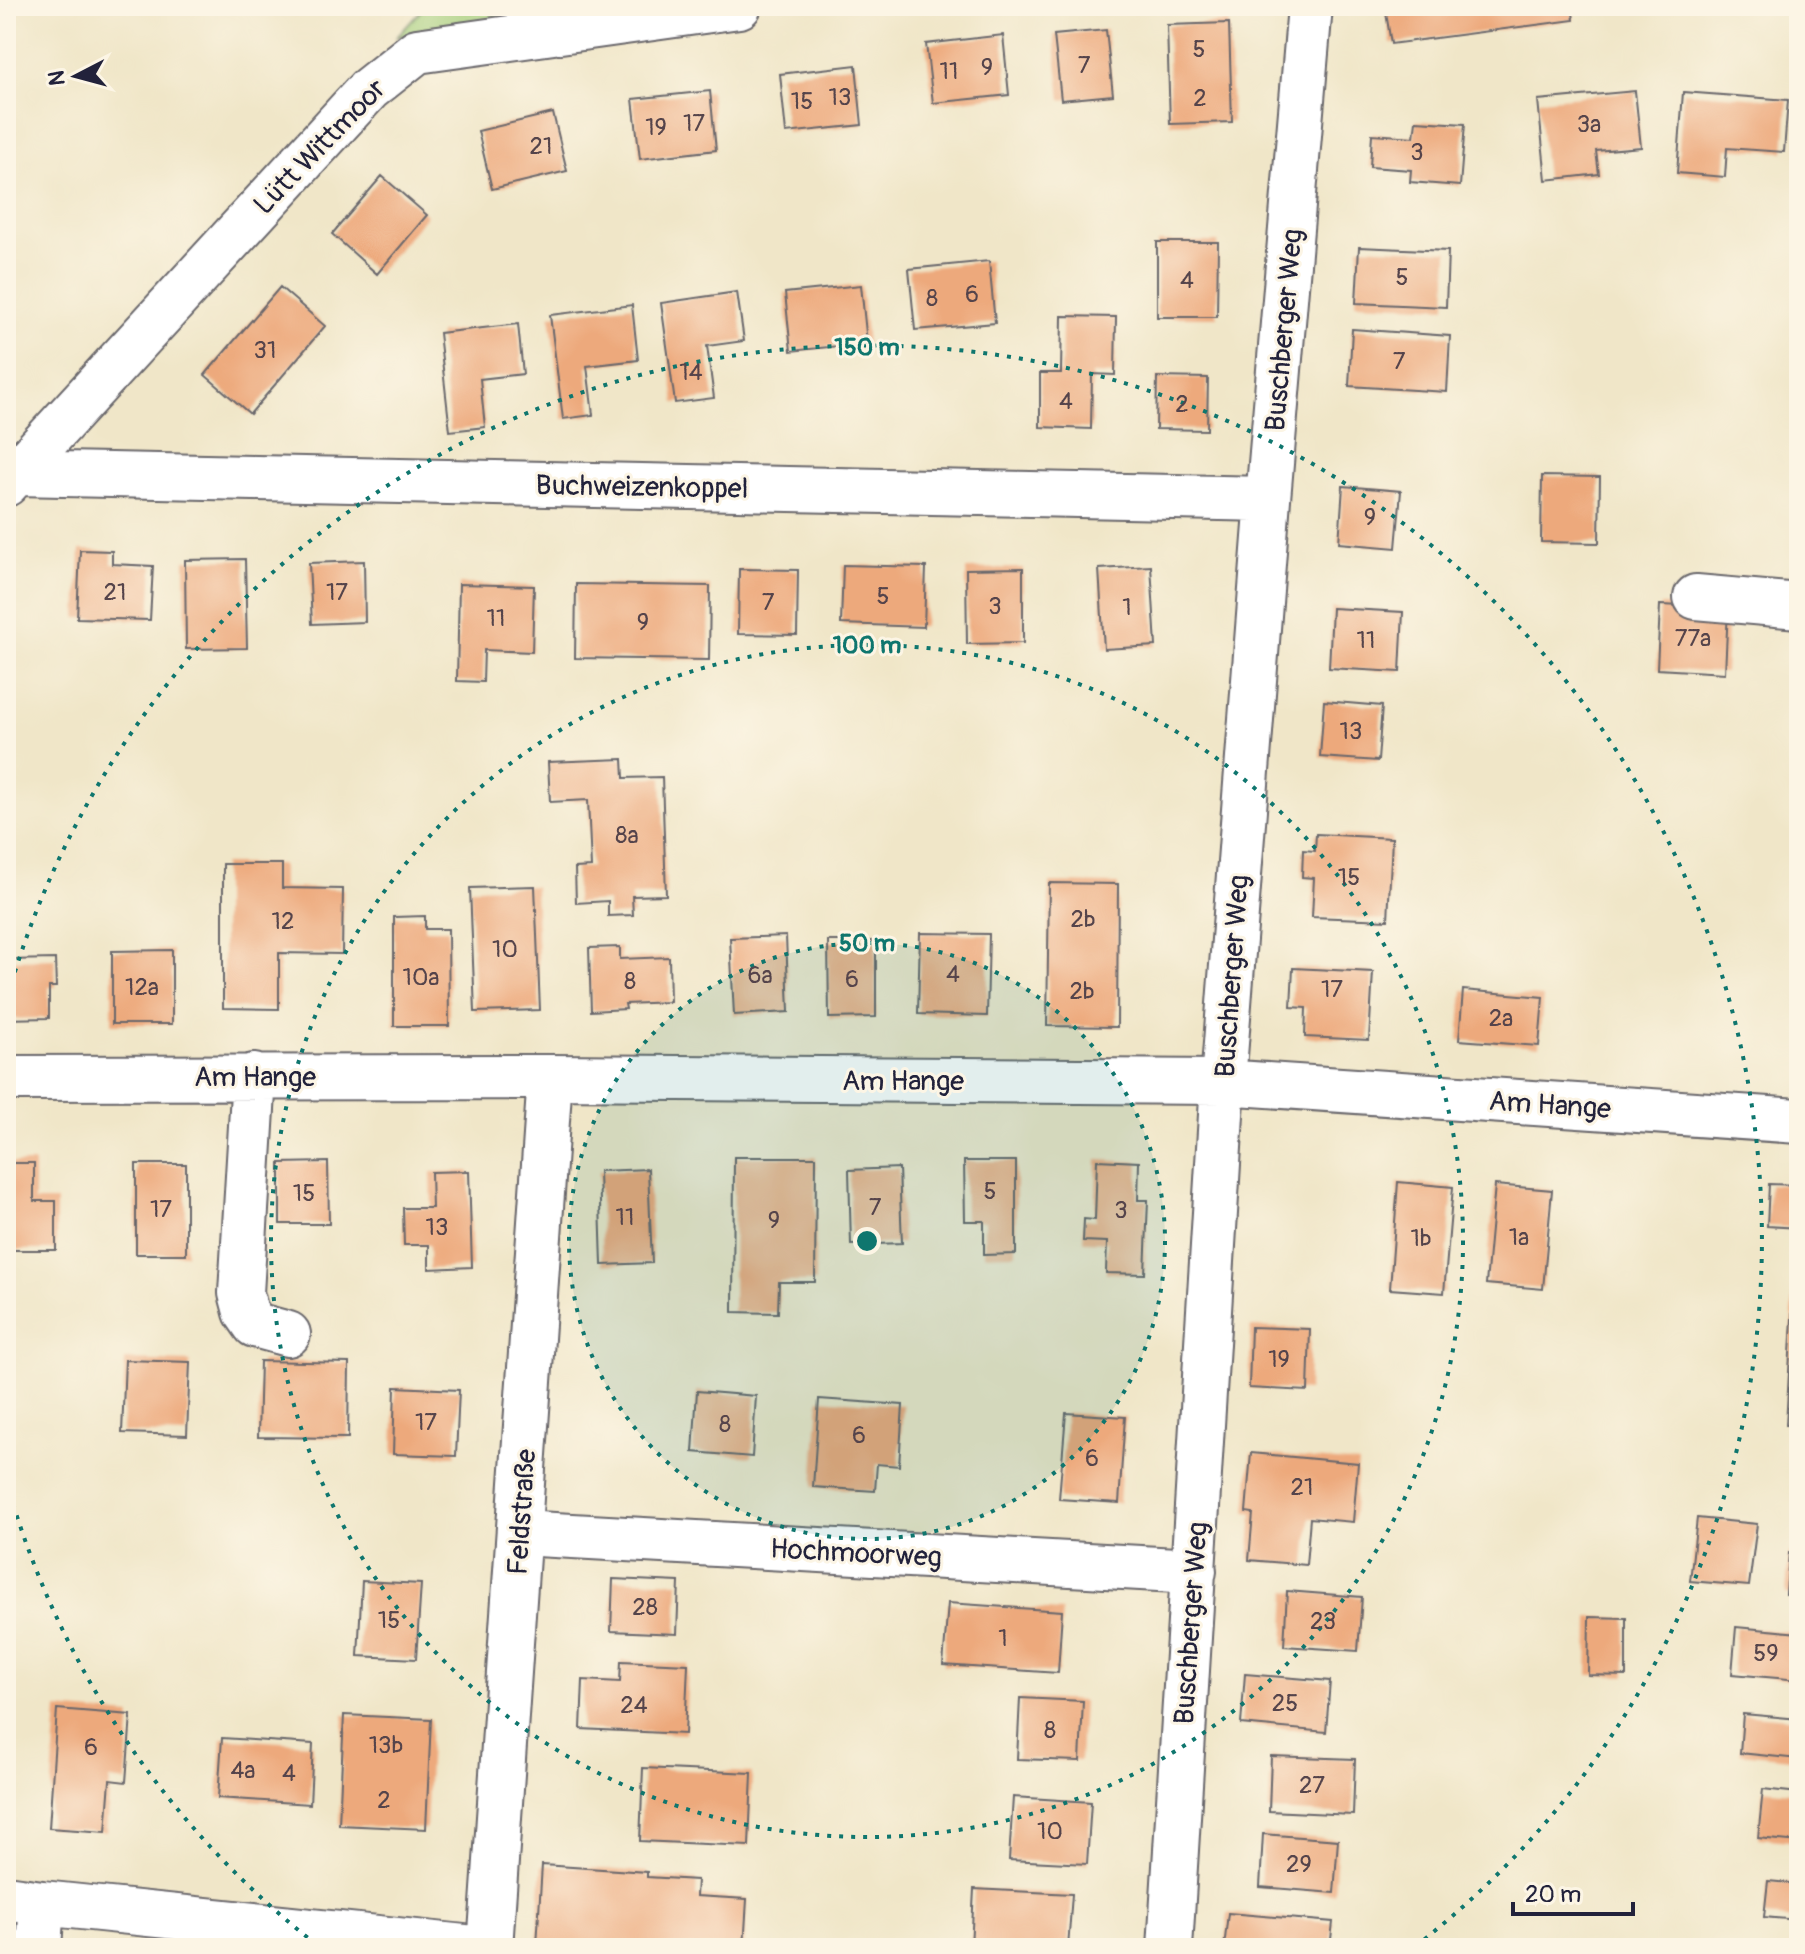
<svg xmlns="http://www.w3.org/2000/svg" width="1805" height="1954" font-family="Pangolin,sans-serif">
	<rect width="100%" height="100%" fill="#fcf5e5"/>
	<filter id="ink" filterUnits="userSpaceOnUse"><feTurbulence type="fractalNoise" baseFrequency=".0125" numOctaves="2"/><feDisplacementMap in="SourceGraphic" scale="16" xChannelSelector="R" yChannelSelector="G"/><feConvolveMatrix kernelMatrix="1 2 1 2 8 2 1 2 1" color-interpolation-filters="sRGB"/></filter>
	<filter id="wash" filterUnits="userSpaceOnUse"><feTurbulence type="fractalNoise" baseFrequency=".006" numOctaves="4" result="noise"/><feDisplacementMap in="SourceGraphic" scale="32" xChannelSelector="R" yChannelSelector="G"/><feGaussianBlur stdDeviation="1.8" result="paint"/><feColorMatrix in="noise" values="0 0 0 0 0 0 0 0 0 0 0 0 0 0 0 0 0 1.4 0 .05"/><feComposite in="paint" operator="in"/></filter>
	<g filter="url(#wash)">
		<rect width="100%" height="100%" fill="#f0e6c8"/>
		<path fill="#a5ce7a" stroke="#64785a" stroke-width="2" d="M425 6H607L397 37Z"/>
		<g id="blocks">
			<path fill="#eda97b" d="M1385 6H1572L1574 20 1391 44Z
				M1589 6H1626V8L1590 11Z
				M1229 23 1232 122 1170 124 1167 25Z
				M1106 30 1113 95 1061 100 1054 35Z
				M1003 35 1009 95 933 103 926 44Z
				M856 65 862 125 786 133 780 74Z
				M710 91 716 150 640 159 633 99Z
				M1635 91 1641 147 1596 151 1599 174 1546 180 1538 100Z
				M1683 92 1788 100 1784 152 1727 148 1725 177 1677 173Z
				M553 113 567 171 492 189 478 131Z
				M1416 121 1465 124 1460 186 1410 182 1411 170 1370 167 1372 134 1414 137Z
				M382 176 427 215 377 274 332 234Z
				M1157 242H1218L1217 317H1157Z
				M1359 247 1448 251 1446 307 1356 303Z
				M989 261 995 323 915 330 909 269Z
				M861 285 867 343 791 351 785 293Z
				M280 287 325 326 250 414 205 375Z
				M737 292 744 341 707 346 714 398 675 403 661 303Z
				M632 305 638 360 587 366 593 415 563 419 550 315Z
				M1062 316 1116 317 1115 375 1092 374 1091 429 1040 427V373H1061Z
				M518 324 523 374 480 379 485 427 450 431 439 333Z
				M1352 329 1450 336 1447 392 1349 386Z
				M1157 377 1208 378 1207 430 1156 429Z
				M1542 476 1600 477 1599 543 1541 542Z
				M1343 486 1401 491 1396 548 1339 543Z
				M80 550 112 551V564L153 566 150 620 77 618Z
				M245 559 247 648 186 649 185 560Z
				M364 561 365 622 312 624 309 563Z
				M843 565 926 567 924 627 841 624Z
				M1151 566 1156 646 1104 649 1099 569Z
				M1023 568V643L967 644 966 569Z
				M739 569 798 570 797 635 738 634Z
				M459 584 534 586 532 652 484 650 483 682 457 681Z
				M576 584 710 586 709 660 575 658Z
				M1660 605 1728 608 1725 673 1657 669Z
				M1332 608 1403 612 1400 672 1329 668Z
				M1324 701 1382 706 1378 761 1320 757Z
				M623 759 624 778 662 777 666 895 632 896 633 915 608 916V901L576 903 575 868 591 867 588 800 550 802 548 762Z
				M1316 834 1392 838 1388 920 1312 917 1314 878 1302 877 1303 850 1315 851Z
				M223 864H282V888L343 889 342 954 279 953V1009L223 1008Z
				M1049 883 1118 884 1117 1027 1047 1026Z
				M535 886 540 1010 475 1012 470 888Z
				M425 916V929H448L449 1026H394V917Z
				M920 933 989 934 987 1016 918 1014Z
				M786 936 789 1012 734 1015 730 938Z
				M828 941H876V1017L829 1018Z
				M620 947V959L669 957 670 1002 625 1004 626 1009 591 1011 589 948Z
				M172 950V1024H112V951Z
				M55 959 56 987H49V1018L6 1019V960Z
				M1293 968 1373 972 1369 1040 1305 1037 1306 1008 1291 1007Z
				M1463 990 1543 997 1539 1046 1459 1040Z
				M734 1157H816L815 1282H779L778 1313 733 1312Z
				M1097 1160 1139 1162 1138 1200H1148L1145 1274 1106 1273 1107 1242 1083 1241 1084 1219 1095 1220Z
				M964 1161H1016V1254L984 1255V1221H965Z
				M328 1162 329 1224H280V1163Z
				M6 1163H34V1201H56V1250H6Z
				M136 1164H186V1254H136Z
				M899 1168 902 1243 851 1245 849 1170Z
				M648 1169 652 1263 602 1265 599 1171Z
				M469 1171 472 1267 429 1269V1245H404L403 1208H432L431 1172Z
				M1398 1182 1453 1187 1444 1293 1390 1289Z
				M1769 1184 1799 1185V1228L1767 1226Z
				M1495 1185 1552 1190 1543 1289 1486 1284Z
				M1795 1265H1799V1426L1786 1425Z
				M1251 1327 1310 1329 1308 1391 1249 1388Z
				M125 1360 190 1362 187 1435 122 1433Z
				M260 1361 349 1363 348 1438 258 1437Z
				M395 1387 459 1390 456 1456 393 1454Z
				M697 1391 756 1396 752 1457 693 1452Z
				M819 1399 903 1405 899 1466 877 1464 875 1491 813 1487Z
				M1066 1413 1125 1417 1119 1503 1059 1499Z
				M1251 1453 1358 1463 1353 1522 1310 1518 1306 1565 1249 1560 1253 1513 1246 1512Z
				M1697 1518 1757 1524 1749 1586 1690 1581Z
				M1789 1553 1799 1554V1595L1786 1594Z
				M613 1579 679 1582 677 1634 611 1631Z
				M362 1581 421 1584 416 1659 358 1656Z
				M1287 1591 1362 1597 1358 1651 1284 1646Z
				M948 1603 1062 1611 1058 1673 943 1665Z
				M1589 1617 1626 1618V1676L1588 1675Z
				M1736 1627 1799 1633V1680L1732 1674Z
				M621 1661 688 1664 685 1734 581 1729 583 1680 620 1682Z
				M1245 1674 1330 1681 1326 1732 1241 1724Z
				M1020 1698 1083 1701 1080 1761 1017 1759Z
				M57 1709 131 1715 126 1782 110 1780 106 1832 49 1828Z
				M1743 1714 1799 1719V1759L1740 1753Z
				M344 1715 431 1719 426 1829 339 1825Z
				M222 1738 313 1744 310 1804 218 1798Z
				M1271 1756 1355 1759 1353 1815 1269 1811Z
				M643 1768 752 1773 749 1846 640 1841Z
				M1763 1789 1799 1793V1842L1758 1838Z
				M1013 1797 1091 1802 1087 1864 1009 1860Z
				M1263 1834 1338 1840 1334 1893 1260 1887Z
				M542 1865 647 1872V1877L697 1880 696 1896 747 1899 744 1948 667 1946V1948H582L537 1945Z
				M1768 1881 1799 1884V1920L1764 1917Z
				M974 1889 1072 1894 1068 1948H971Z
				M1228 1913 1333 1922 1330 1948H1224Z"/>
		</g>
	</g>
	<g filter="url(#ink)">
		<use href="#blocks" fill-opacity="0" stroke="#6a676c" stroke-width="2"/>
		<g fill="none" stroke-linecap="round" stroke-linejoin="round">
			<g stroke="#6a676c" stroke-width="48">
				<path id="minor" d="M16 473 1268 499
					M6 484 369 89 417 51 739 6
					M1696 597 1799 606
					M254 1076 241 1293 246 1312 255 1325 288 1334
					M6 1078 550 1077 1223 1082 1799 1121
					M519 1533 1194 1571
					M6 1898 42 1903 474 1948
					M39 1948 42 1903
					M490 1948 550 1077
					M1170 1948 1223 1082 1268 499 1310 6"/>
			</g>
			<use href="#minor" stroke="#fff" stroke-width="44"/>
		</g>
	</g>
	<circle cx="867" cy="1241" r="298" fill="#0f766e" fill-opacity=".12"/>
	<g fill="none" stroke="#0f766e" stroke-width="4" stroke-dasharray="4 8">
		<circle cx="867" cy="1241" r="298"/>
		<circle cx="867" cy="1241" r="596"/>
		<path d="M317 1945A894 894 0 0 1 8 1487M8 995A894 894 0 1 1 1417 1945"/>
	</g>
	<g text-anchor="middle" stroke-width="6" stroke-linejoin="round" paint-order="stroke">
		<g font-size="24" fill="#55444b">
			<text x="1199" y="57">5</text>
			<text x="1084" y="73">7</text>
			<text x="987" y="75">9</text>
			<text x="949" y="79">11</text>
			<text x="840" y="105">13</text>
			<text x="1200" y="106">2</text>
			<text x="802" y="109">15</text>
			<text x="694" y="131">17</text>
			<text x="1589" y="132">3a</text>
			<text x="656" y="135">19</text>
			<text x="541" y="154">21</text>
			<text x="1417" y="160">3</text>
			<text x="1402" y="285">5</text>
			<text x="1187" y="288">4</text>
			<text x="972" y="302">6</text>
			<text x="932" y="306">8</text>
			<text x="265" y="358">31</text>
			<text x="1399" y="369">7</text>
			<text x="691" y="380">14</text>
			<text x="1066" y="409">4</text>
			<text x="1182" y="412">2</text>
			<text x="1370" y="525">9</text>
			<text x="115" y="600">21</text>
			<text x="337" y="600">17</text>
			<text x="883" y="604">5</text>
			<text x="768" y="610">7</text>
			<text x="995" y="614">3</text>
			<text x="1127" y="615">1</text>
			<text x="496" y="626">11</text>
			<text x="643" y="630">9</text>
			<text x="1693" y="646">77a</text>
			<text x="1366" y="648">11</text>
			<text x="1351" y="739">13</text>
			<text x="627" y="843">8a</text>
			<text x="1349" y="885">15</text>
			<text x="1083" y="927">2b</text>
			<text x="283" y="929">12</text>
			<text x="505" y="957">10</text>
			<text x="953" y="982">4</text>
			<text x="760" y="983">6a</text>
			<text x="421" y="985">10a</text>
			<text x="852" y="987">6</text>
			<text x="630" y="989">8</text>
			<text x="142" y="995">12a</text>
			<text x="1332" y="997">17</text>
			<text x="1082" y="999">2b</text>
			<text x="1501" y="1026">2a</text>
			<text x="990" y="1199">5</text>
			<text x="304" y="1201">15</text>
			<text x="875" y="1215">7</text>
			<text x="161" y="1217">17</text>
			<text x="1121" y="1218">3</text>
			<text x="625" y="1225">11</text>
			<text x="774" y="1228">9</text>
			<text x="437" y="1235">13</text>
			<text x="1519" y="1245">1a</text>
			<text x="1421" y="1246">1b</text>
			<text x="1279" y="1367">19</text>
			<text x="426" y="1430">17</text>
			<text x="725" y="1432">8</text>
			<text x="859" y="1443">6</text>
			<text x="1092" y="1466">6</text>
			<text x="1302" y="1495">21</text>
			<text x="645" y="1615">28</text>
			<text x="389" y="1628">15</text>
			<text x="1323" y="1629">23</text>
			<text x="1003" y="1646">1</text>
			<text x="1766" y="1661">59</text>
			<text x="1285" y="1711">25</text>
			<text x="634" y="1713">24</text>
			<text x="1050" y="1738">8</text>
			<text x="386" y="1753">13b</text>
			<text x="91" y="1755">6</text>
			<text x="243" y="1778">4a</text>
			<text x="289" y="1781">4</text>
			<text x="1312" y="1793">27</text>
			<text x="384" y="1808">2</text>
			<text x="1050" y="1839">10</text>
			<text x="1299" y="1872">29</text>
		</g>
		<g font-size="28" fill="#22223b" stroke="#fcf5e5">
			<text transform="translate(319 146) rotate(-46)" y="10">Lütt Wittmoor</text>
			<text transform="translate(1283 330) rotate(-85)" y="10">Buschberger Weg</text>
			<text transform="translate(642 486) rotate(1)" y="10">Buchweizenkoppel</text>
			<text transform="translate(1231 976) rotate(-86)" y="10">Buschberger Weg</text>
			<text x="255" y="1086">Am Hange</text>
			<text x="903" y="1090">Am Hange</text>
			<text transform="translate(1550 1104) rotate(4)" y="10">Am Hange</text>
			<text transform="translate(521 1512) rotate(-86)" y="10">Feldstraße</text>
			<text transform="translate(856 1552) rotate(3)" y="10">Hochmoorweg</text>
			<text transform="translate(1190 1623) rotate(-86)" y="10">Buschberger Weg</text>
		</g>
	</g>
	<circle cx="867" cy="1241" r="12" fill="#0f766e" stroke="#fcf5e5" stroke-width="4"/>
	<g font-size="24" text-anchor="middle" font-weight="bold" fill="#0f766e" stroke="#fcf5e5" stroke-width="6" stroke-linejoin="round" paint-order="stroke">
		<text x="867" y="355">150 m</text>
		<text x="867" y="653">100 m</text>
		<text x="867" y="951">50 m</text>
	</g>
	<rect width="1805" height="1954" fill="none" stroke="#fcf5e5" stroke-width="32"/>
	<g transform="translate(76 76) rotate(264)" stroke="#fcf5e5" stroke-width="6" paint-order="stroke">
	<path d="M0-6L14 30L0 20L-14 30Z" fill="#22223b"/>
	<text y="-12" font-size="22" font-weight="bold" text-anchor="middle" fill="#22223b">N</text>
	</g>
	<path d="M1513 1902v12h120v-12" fill="none" stroke="#22223b" stroke-width="4"/>
	<text x="1525" y="1902" font-size="24" fill="#22223b" stroke="#fcf5e5" stroke-width="6" paint-order="stroke">20 m</text>
</svg>
